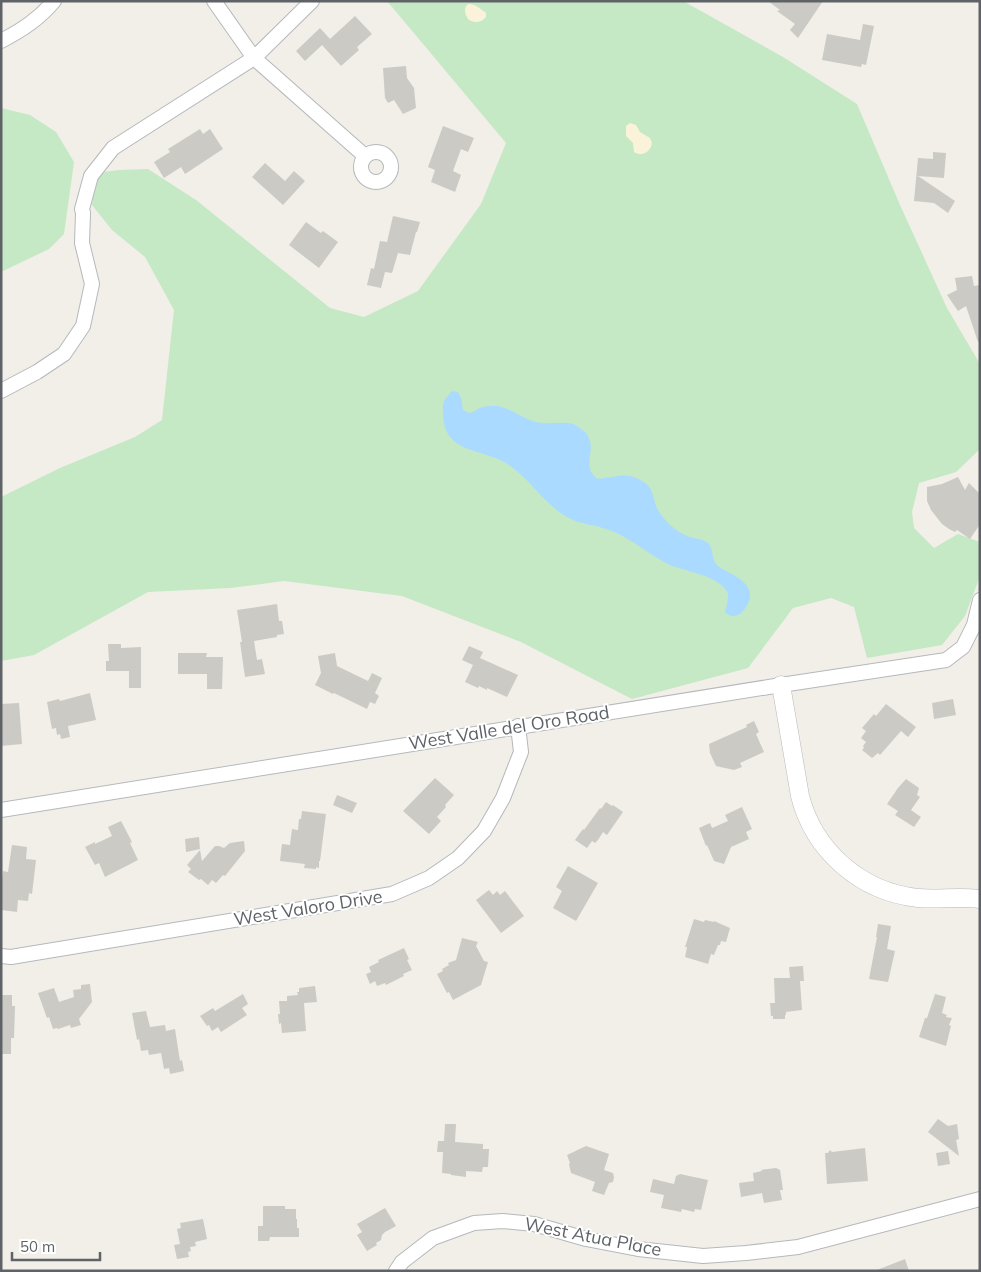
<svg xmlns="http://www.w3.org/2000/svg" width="981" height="1272" font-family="Mulish,sans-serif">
	<rect width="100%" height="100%" fill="#f1efe8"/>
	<path fill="#c5e8c5" d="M387 1H683L783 57 857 104 900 205 947 308 980 364V449L956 472 919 483 912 512 914 528 934 548 958 534 980 542V576L965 616 942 645 867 658 854 607 831 598 793 608 748 668 632 699 521 642 402 596 284 581 230 588 148 592 34 655 1 661V497L60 468 135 437 162 420 174 310 145 257 112 230 92 205 95 180 103 172 119 170 148 169 196 200 330 308 364 317 418 291 481 204 506 143Z
		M1 108 30 115 56 132 74 162 64 234 49 249 1 272Z"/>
	<path fill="#fbf3d9" d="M468 4C475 4 481 9 486 13V17C481 23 475 23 469 20 465 15 463 9 468 4Z
		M630 123 636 125 640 132 650 138 652 143 651 147C647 154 641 156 634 152L633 143 626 136V126Z"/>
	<path fill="#aadaff" d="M452 391 458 392 461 398 463 410C473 416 472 411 480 408 485 406 490 406 496 406 509 407 522 418 535 422 548 425 562 421 573 424 578 426 582 430 586 433 599 450 579 466 598 479 614 477 627 471 642 481 655 488 652 499 658 510 661 515 666 521 670 525 676 530 683 535 690 537 696 539 703 539 708 543 714 549 711 558 716 564 720 569 727 571 732 574 746 582 756 591 746 607 741 615 733 620 725 612 726 605 731 596 726 590 714 574 685 572 668 564 648 554 632 539 612 531 598 525 582 525 569 518 544 505 530 478 506 463 481 448 444 454 443 414 442 403 444 399 452 391Z"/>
	<path fill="#cccac5" d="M768 1H823L798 38 790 30 795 24 777 11 780 10Z
		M355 16 372 34 357 47 359 50 341 66 322 45 305 61 296 51 320 28 330 39Z
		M863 24 874 26 866 65 862 64 861 67 822 60 827 34 860 40Z
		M406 66 407 78 414 88 416 108 403 114 394 100 388 103 385 98 383 68Z
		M443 126 474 138 468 152 461 149 453 171 461 175 455 192 431 182 435 170 428 167Z
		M200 129 203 134 210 129 223 149 185 174 181 167 164 178 154 162 170 152 168 149Z
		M933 152 946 153 944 178 918 176 955 201 948 213 934 203 914 201 918 158 933 159Z
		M265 163 285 181 294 171 305 181 283 205 252 177Z
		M393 216 420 222 417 232H416L410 255 398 253 392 273 385 272 381 288 367 285 371 268 374 269 380 241 387 242Z
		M306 222 321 233 323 231 338 242 319 268 289 245Z
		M972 276 974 286 980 285V341L978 342 966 306 958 311 947 295 957 290 955 278Z
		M958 477 965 490 969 483 980 494V524L970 539 957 530 955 532 949 529 942 524 931 510 927 501V487L942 484Z
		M277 604 279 621H282L284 634 277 635V637L254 641 257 660 262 659 265 674 245 677 240 642H242L237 610Z
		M108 644H121V648L141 647V688H129V671H106V661H109Z
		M469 646 483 652 480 658 518 675 507 697 487 688V690L479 686 478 688 465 682 473 665 462 660Z
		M178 653H207L206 657H223L222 689H207V674H178Z
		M335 653 337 666 368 681 372 673 382 678 375 693 379 696 375 704 370 702 367 709 334 693 333 694 315 685 321 673 318 656Z
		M90 693 96 720 68 726 70 737 61 739 60 734 57 735 56 728 52 729 47 702 59 699 60 701Z
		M953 699 956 715 934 719 932 703Z
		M19 703 22 744 1 746V704Z
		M886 704 916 727 908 737 901 731 880 755 878 753 872 758 862 750 864 748 863 746 866 742 861 738 866 731 862 728 874 714 876 716Z
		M754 721 759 732 756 734 764 752 740 763 742 767 734 770 716 766 710 753 709 744 747 727 746 725Z
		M435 778 454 795 445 805 446 807 437 817 441 821 429 834 403 811Z
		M906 779 919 788 917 795 920 797 911 810 921 817 914 827 895 815 898 811 887 804 898 788Z
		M337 795 357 803 352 813 333 805Z
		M606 802 612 806 613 805 623 812 607 835 603 832 598 840 595 843 592 841 587 848 575 840 583 829 584 830 600 808 601 809Z
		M742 807 752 829 746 832 749 839 731 847 724 864 714 861 707 845 706 846 699 828 710 823 712 828 728 821 725 815Z
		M302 811 326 814 320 861H319V868L316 867V869L304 868 305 864 280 861 282 844 290 845 292 829 298 830 299 819H301Z
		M121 821 132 842 130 843 138 860 105 877 99 863 95 865 85 847 95 842V844L112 836 108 827Z
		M199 837 200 849 186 852 185 839Z
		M244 841 245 851 225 876 223 875 216 883 212 880 208 885 201 879 199 880 188 872 191 869 187 865 200 850 202 861 215 846H219L224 848 230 843Z
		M12 845 27 847 26 859 36 860 32 894 29 893 28 901 18 900 17 912 1 910V888L3 871 8 872Z
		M568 866 598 883 576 921 553 908 562 891 556 887Z
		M489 890 493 895 497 891 500 895 505 891 524 916 501 933 476 900Z
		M694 919 704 922 705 920 714 922V921L730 928 726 942 721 941 720 945H718L714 955 711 954 708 964 685 957 687 947H685Z
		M878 924 891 926 887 949 895 951 888 982 869 979 877 937H876Z
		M462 938 478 942 476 946 484 961 488 962 481 985 453 1000 449 992 447 993 437 974 443 971 442 969 449 965 448 963 456 960Z
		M404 948 409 959 407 960 412 970 403 974 404 976 386 985 385 983 377 986 375 981 370 984 366 974 371 972 369 967 379 962 378 960Z
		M803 966 804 981H800L802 1010 786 1012V1015H785V1019H773V1016H771L770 1003H775L774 978H790L789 967Z
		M90 984 92 1002 79 1019 81 1025 71 1028 70 1025 58 1029 57 1028 53 1029 49 1017 47 1018 38 993 54 988 59 1002 74 997 73 990 81 989V985Z
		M315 986 317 1002 304 1003 306 1031 282 1033 281 1023 279 1024 278 1014H280L279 1001H287V996L298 995 297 992H299V988Z
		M243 994 248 1004 242 1008 247 1015 221 1032 218 1027 212 1031 209 1025 207 1026 200 1016 213 1008 215 1011Z
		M935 994 946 997 942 1013 947 1015 946 1017 952 1018 949 1025 951 1026 946 1046 919 1037 925 1018H927Z
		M1 995H12V1006H15L14 1038H11V1054H1Z
		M146 1011 150 1027 165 1025 166 1031 175 1029 180 1061 182 1060 184 1071 170 1074 169 1068 164 1069 161 1053 149 1055 148 1050 141 1051 139 1039 137 1040 132 1013Z
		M938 1119 948 1126 957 1124 959 1139 956 1140 959 1156 928 1132Z
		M445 1124H456L455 1142 483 1144V1149H489L488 1167H483L482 1172 466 1171V1177L451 1175V1174L442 1173 443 1152H437L438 1141H444Z
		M586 1146 609 1154 604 1170 613 1173 614 1177 613 1182 609 1183 604 1195 592 1191 595 1182 571 1173 569 1164 570 1163 567 1155Z
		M865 1148 868 1181 827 1184 825 1153H828L830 1150 832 1152Z
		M948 1151 950 1164 938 1166 936 1153Z
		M776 1168 780 1170 783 1190H780L782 1200 764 1203 762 1193 741 1197 739 1183 754 1181 753 1173 762 1171 761 1170Z
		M680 1174 708 1180 701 1210 695 1209 694 1212 682 1209 681 1212 661 1208 664 1195 650 1192 653 1179 674 1184 676 1176Z
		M263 1206H285V1209H296V1219H297V1228H299V1237H270L269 1241H258V1226H263Z
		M385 1208 396 1226 385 1232 382 1235 381 1240 376 1243 377 1245 367 1251 357 1235 362 1232 357 1224Z
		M203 1219 207 1239 195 1242 196 1246 190 1247 191 1251 188 1252 189 1257 177 1259 174 1245 180 1244 177 1229 181 1228 180 1223Z
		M905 1259 909 1271H877V1270Z"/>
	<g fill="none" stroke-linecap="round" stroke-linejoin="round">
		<g stroke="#b5b8bc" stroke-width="16">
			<path id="minor" d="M214 1 254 58 365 156
				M1 41C22 30 39 19 54 1
				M361 167a15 15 0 1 1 30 0a15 15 0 1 1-30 0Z
				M1 391 37 372 64 354 83 326 92 284 82 243 83 213 82 209 91 176 113 148 254 58 312 1
				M1 810 781 685 946 660 963 647 974 625 980 600
				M1 956 11 957 392 894 429 878 458 858 484 831 503 798 521 752 518 726
				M396 1271 402 1262 433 1238 474 1223 503 1221 534 1224 586 1239 638 1249 703 1256 746 1253 798 1247 980 1199"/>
		</g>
		<g stroke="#b5b8bc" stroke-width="19">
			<path id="tertiary" d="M781 685 800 796C814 851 861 892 918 898 938 900 959 896 980 899"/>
		</g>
		<use href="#minor" stroke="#fff" stroke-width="14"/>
		<use href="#tertiary" stroke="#fff" stroke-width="18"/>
	</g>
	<g text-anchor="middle" stroke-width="4" stroke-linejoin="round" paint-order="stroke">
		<g font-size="18" fill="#5f6368" stroke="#fff">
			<text transform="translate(509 728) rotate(-9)" y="6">West Valle del Oro Road</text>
			<text transform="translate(308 908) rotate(-9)" y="6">West Valoro Drive</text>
			<text transform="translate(593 1237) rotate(11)" y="6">West Atua Place</text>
		</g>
	</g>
	<rect width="981" height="1272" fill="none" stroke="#5f6368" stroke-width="5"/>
	<path d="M12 1252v8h88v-8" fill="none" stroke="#5f6368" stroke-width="2.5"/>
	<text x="20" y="1252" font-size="15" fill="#5f6368" stroke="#ffffff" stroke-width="4" paint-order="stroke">50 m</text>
</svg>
